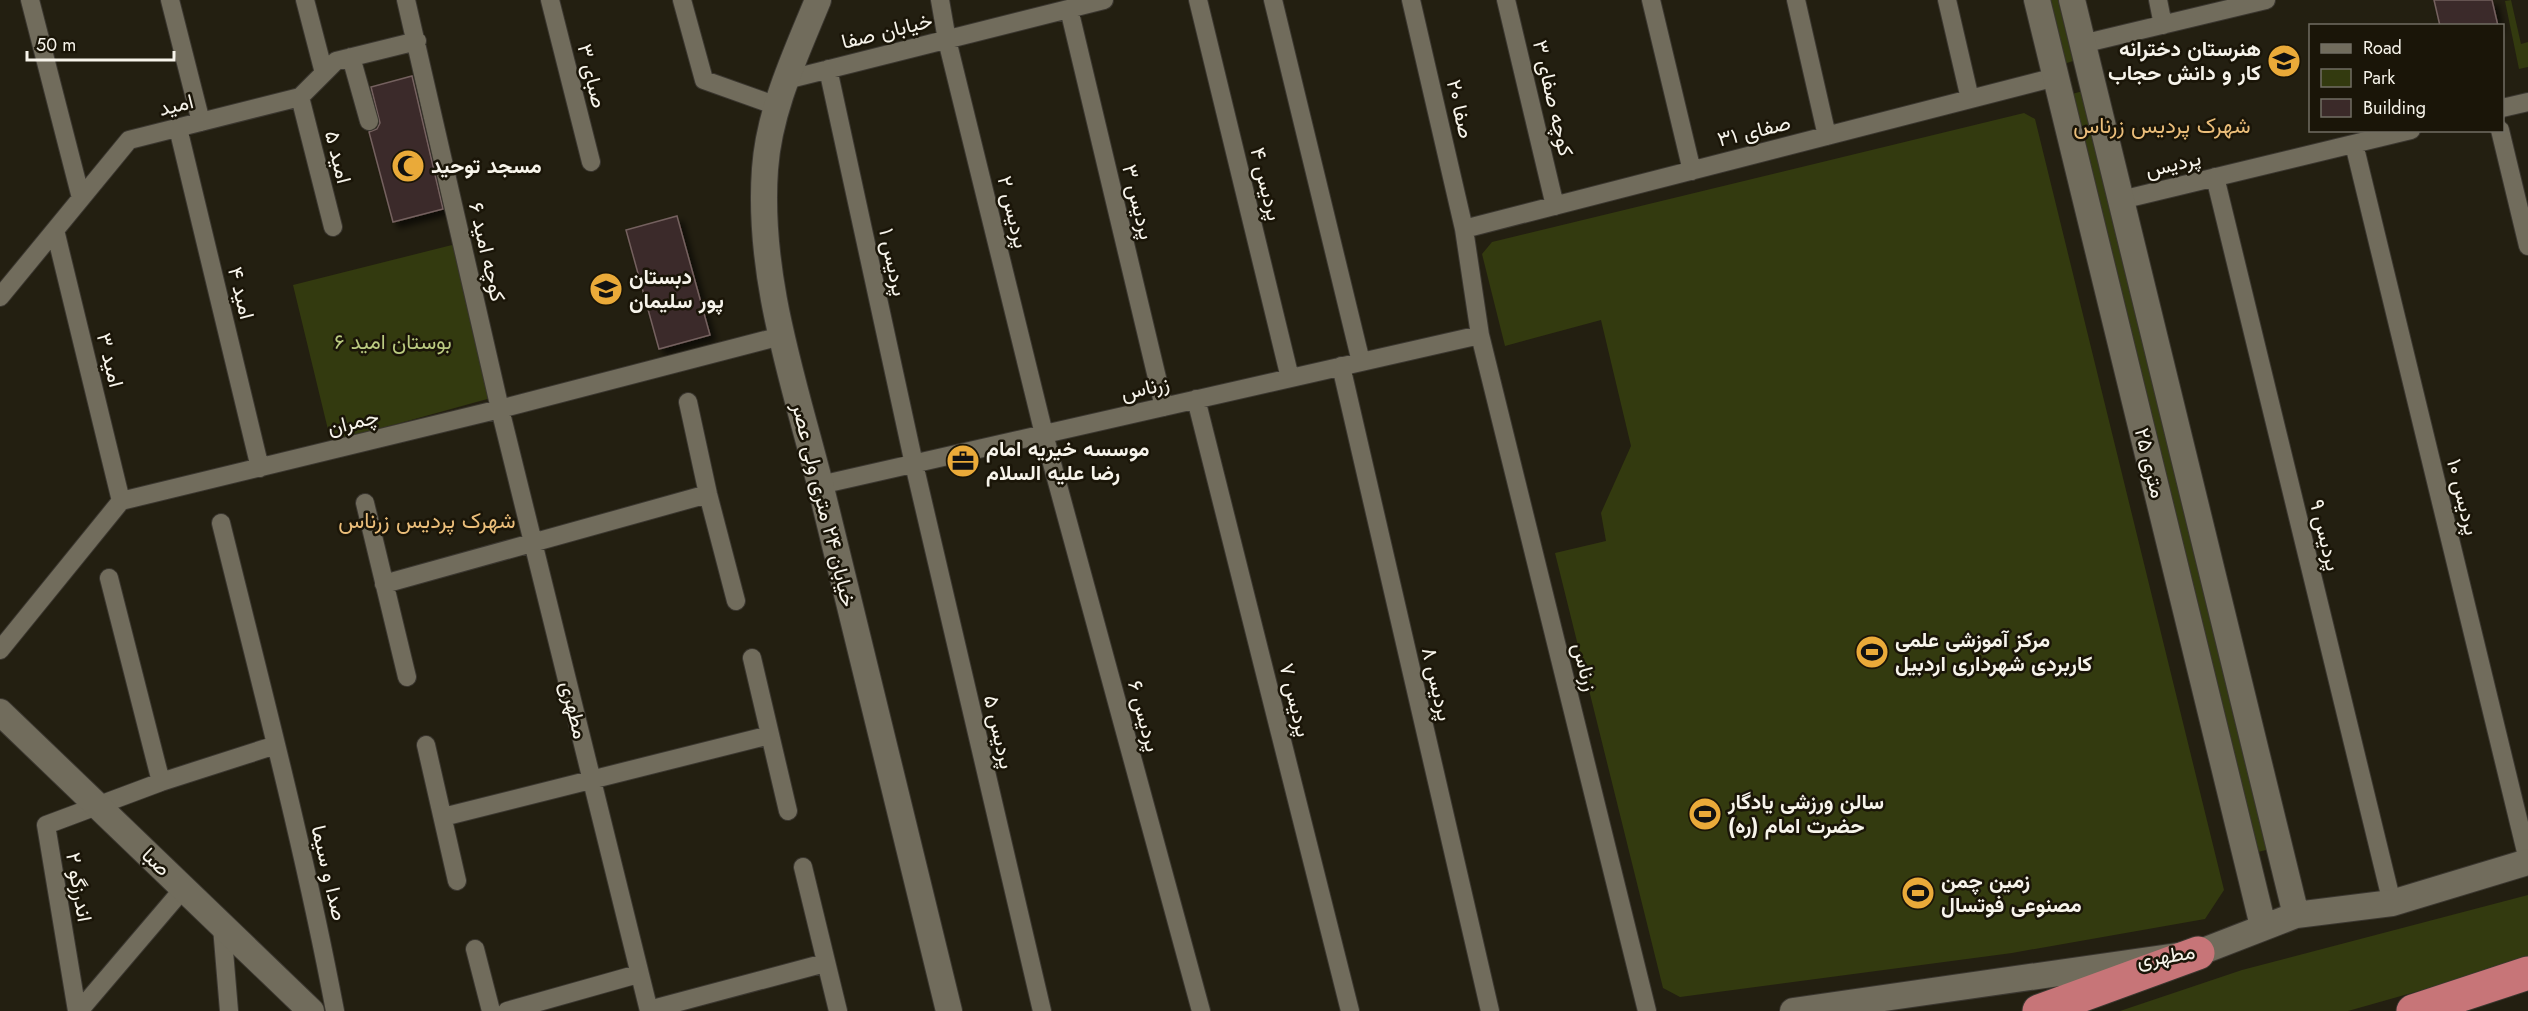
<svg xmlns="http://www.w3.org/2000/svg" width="2528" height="1011" font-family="Jost,Vazirmatn,sans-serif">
	<defs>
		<filter id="shadow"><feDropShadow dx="5.5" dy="5.5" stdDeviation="3" flood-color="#0009"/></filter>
	</defs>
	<rect width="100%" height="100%" fill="#231f11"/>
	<path fill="#333a0f" d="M2049 0H2058L2073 61 2064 64Z
		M2511 0 2521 44 2528 42V67L2519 69 2505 1Z
		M2083 91 2270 849 2258 852 2072 94Z
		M2024 113 2035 119 2224 890 2205 919 2012 953 1680 997 1663 988 1555 553 1606 541 1601 513 1631 446 1601 320 1505 346 1482 254 1492 242Z
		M456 244 491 398 331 442 293 285Z
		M2528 895V960L2348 1011H2120L2242 970Z"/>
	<path fill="#3b2a29" stroke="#74615f" stroke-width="1.5" filter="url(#shadow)" d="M2434 0H2492L2498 26H2440Z
		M412 76 443 209 393 222 369 132 377 129 380 123 371 87Z
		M677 216 710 335 659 349 626 230Z"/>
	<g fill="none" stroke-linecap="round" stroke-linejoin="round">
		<g stroke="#3b3730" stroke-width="20">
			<path id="street" d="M30 0 81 198
				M170 0 201 122
				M305 0 324 73
				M406 0 500 409 649 1011
				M550 0 591 162
				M682 0 704 80 777 106
				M940 0 947 40 1044 434 1201 1011
				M1198 0 1290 378
				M1273 0 1361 362
				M1411 0 1464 229 1480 335 1647 1011
				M1506 0 1555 206
				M1651 0 1692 171
				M1796 0 1827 136
				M1947 0 1970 99
				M2158 0 2163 25
				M1069 9 1164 407
				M2082 44 2266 0
				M351 57 369 121
				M828 69 914 464 1042 1011
				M786 80 1104 0
				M300 97 333 227
				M2502 108 2528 102
				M178 128 260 468
				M2500 130 2528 246
				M2354 144 2528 860
				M2215 177 2392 903
				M2121 200 2411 130
				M1464 229 2056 77
				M55 230 121 501
				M0 297 129 140 300 97 336 61 417 41
				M1341 366 1490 1011
				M1196 399 1350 1011
				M688 402 708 494 736 601
				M820 485 1480 335
				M365 503 407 677
				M221 523C261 685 304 847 335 1011
				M109 578 161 782
				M384 584 708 494
				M0 650 121 501 500 409 781 336
				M752 658 788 811
				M426 745 457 881
				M443 817 770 735
				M803 867 838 1011
				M222 927 229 1011
				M475 949 491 1011
				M649 1010 825 963
				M77 1011 46 825 161 782 276 745
				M79 1011 183 889
				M507 1011 638 974"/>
		</g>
		<g stroke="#3b3730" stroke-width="28">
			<path id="secondary" d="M818 0C796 54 769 110 765 169 757 280 796 387 822 492 864 665 907 838 949 1011
				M2037 0 2263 926
				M2072 0 2296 915
				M0 712 311 1011
				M1793 1011 2198 953 2296 915 2392 903 2528 862"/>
		</g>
		<g stroke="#3b3730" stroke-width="35">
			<path id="highway" d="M2039 1011 2198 953
				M2413 1011 2528 973"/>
		</g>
		<use href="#street" stroke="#716c5c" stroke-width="18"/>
		<use href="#secondary" stroke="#716c5c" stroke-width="26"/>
		<use href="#highway" stroke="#c77578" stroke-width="33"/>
	</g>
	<defs>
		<g id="school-disc" transform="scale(1.725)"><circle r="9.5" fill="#eaaa39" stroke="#1a1508"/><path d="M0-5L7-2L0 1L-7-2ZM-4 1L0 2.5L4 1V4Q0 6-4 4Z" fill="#111"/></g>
		<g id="mosque-disc" transform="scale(1.725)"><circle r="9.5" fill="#eaaa39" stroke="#1a1508"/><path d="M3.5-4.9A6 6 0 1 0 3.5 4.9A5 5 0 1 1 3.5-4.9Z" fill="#111"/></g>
		<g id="office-disc" transform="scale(1.725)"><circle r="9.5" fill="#eaaa39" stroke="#1a1508"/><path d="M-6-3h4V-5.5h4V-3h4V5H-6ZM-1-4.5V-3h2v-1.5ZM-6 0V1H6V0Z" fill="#111"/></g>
		<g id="stadium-disc" transform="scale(1.725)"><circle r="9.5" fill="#eaaa39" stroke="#1a1508"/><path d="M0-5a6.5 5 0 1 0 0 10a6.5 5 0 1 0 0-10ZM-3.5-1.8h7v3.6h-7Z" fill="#111"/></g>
	</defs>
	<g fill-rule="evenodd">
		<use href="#school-disc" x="2284" y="61"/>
		<use href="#mosque-disc" x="408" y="166"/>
		<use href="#school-disc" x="606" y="289"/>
		<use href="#office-disc" x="963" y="461"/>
		<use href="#stadium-disc" x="1872" y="652"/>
		<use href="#stadium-disc" x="1705" y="814"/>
		<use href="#stadium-disc" x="1918" y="893"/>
	</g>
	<g text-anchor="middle" stroke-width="5" stroke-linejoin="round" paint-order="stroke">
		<g font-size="21" fill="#f7f4eb" stroke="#1a1508">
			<text transform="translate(887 31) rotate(-14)" y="7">خیابان صفا</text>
			<text transform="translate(592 76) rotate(76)" y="7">صبای ۳</text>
			<text transform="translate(1553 98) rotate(77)" y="7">کوچه صفای ۳</text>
			<text transform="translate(176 105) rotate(-14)" y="7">امید</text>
			<text transform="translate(1460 109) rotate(77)" y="7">صفا ۲۰</text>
			<text transform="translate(1754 131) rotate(-14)" y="7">صفای ۳۱</text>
			<text transform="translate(338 157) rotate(76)" y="7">امید ۵</text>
			<text transform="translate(2173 164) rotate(-13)" y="7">پردیس</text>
			<text transform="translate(1266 184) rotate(76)" y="7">پردیس ۴</text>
			<text transform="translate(1138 202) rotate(76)" y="7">پردیس ۳</text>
			<text transform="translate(1013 212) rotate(76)" y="7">پردیس ۲</text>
			<text transform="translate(487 252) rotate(77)" y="7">کوچه امید ۶</text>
			<text transform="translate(893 262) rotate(78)" y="7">پردیس ۱</text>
			<text transform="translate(241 293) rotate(76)" y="7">امید ۴</text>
			<text transform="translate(110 360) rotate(76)" y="7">امید ۳</text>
			<text transform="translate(1145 388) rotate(-13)" y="7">زرناس</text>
			<text transform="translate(353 422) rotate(-14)" y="7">چمران</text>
			<text transform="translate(2150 463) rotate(76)" y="7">۲۵ متری</text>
			<text transform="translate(2463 497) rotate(76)" y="7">پردیس ۱۰</text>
			<text transform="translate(824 505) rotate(76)" y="7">خیابان ۲۴ متری ولی عصر</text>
			<text transform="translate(2325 535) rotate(76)" y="7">پردیس ۹</text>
			<text transform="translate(1585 667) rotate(76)" y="7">زرناس</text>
			<text transform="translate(1437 684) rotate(77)" y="7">پردیس ۸</text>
			<text transform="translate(1295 700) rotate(76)" y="7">پردیس ۷</text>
			<text transform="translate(574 710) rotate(76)" y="7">مطهری</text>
			<text transform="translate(1144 716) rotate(75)" y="7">پردیس ۶</text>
			<text transform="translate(999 732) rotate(77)" y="7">پردیس ۵</text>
			<text transform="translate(156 862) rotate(44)" y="7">صبا</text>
			<text transform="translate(329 873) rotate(77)" y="7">صدا و سیما</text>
			<text transform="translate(79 887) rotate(80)" y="7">اندرزگو ۲</text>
			<text transform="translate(2166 956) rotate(-9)" y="7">مطهری</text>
		</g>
		<g font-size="21" font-weight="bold" fill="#f7f4eb" stroke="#1a1508" text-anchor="start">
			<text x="2261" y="56" text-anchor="end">هنرستان دخترانه<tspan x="2261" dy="24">کار و دانش حجاب</tspan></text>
			<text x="431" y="173">مسجد توحید</text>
			<text x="629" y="284">دبستان<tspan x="629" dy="24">پور سلیمان</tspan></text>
			<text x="986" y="456">موسسه خیریه امام<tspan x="986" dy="24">رضا علیه السلام</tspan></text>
			<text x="1895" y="647">مرکز آموزشی علمی<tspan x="1895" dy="24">کاربردی شهرداری اردبیل</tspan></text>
			<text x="1728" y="809">سالن ورزشی یادگار<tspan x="1728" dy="24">حضرت امام (ره)</tspan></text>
			<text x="1941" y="888">زمین چمن<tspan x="1941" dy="24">مصنوعی فوتسال</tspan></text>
		</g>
		<g font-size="21" fill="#bbcb81" stroke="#1a1508">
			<text x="393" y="349">بوستان امید ۶</text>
		</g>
		<g font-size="22" fill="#ebbe7a" stroke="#1a1508">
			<text x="2162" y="133">شهرک پردیس زرناس</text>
			<text x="427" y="528">شهرک پردیس زرناس</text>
		</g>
	</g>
	<rect x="2309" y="24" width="195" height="108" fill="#1a1508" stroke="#726e63" stroke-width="1.5"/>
	<rect x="2321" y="44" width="30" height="9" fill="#716c5c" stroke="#726e63" stroke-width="1.5"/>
	<text x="2363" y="54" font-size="18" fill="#f7f4eb">Road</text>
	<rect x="2321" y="69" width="30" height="18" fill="#333a0f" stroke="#726e63" stroke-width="1.5"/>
	<text x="2363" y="84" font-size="18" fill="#f7f4eb">Park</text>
	<rect x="2321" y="99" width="30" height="18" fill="#3b2a29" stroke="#726e63" stroke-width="1.5"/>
	<text x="2363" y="114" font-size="18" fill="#f7f4eb">Building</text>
	<path d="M27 51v9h147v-9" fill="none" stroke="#f7f4eb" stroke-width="3"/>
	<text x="36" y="51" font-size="18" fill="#f7f4eb" stroke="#1a1508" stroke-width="4.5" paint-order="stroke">50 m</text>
</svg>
